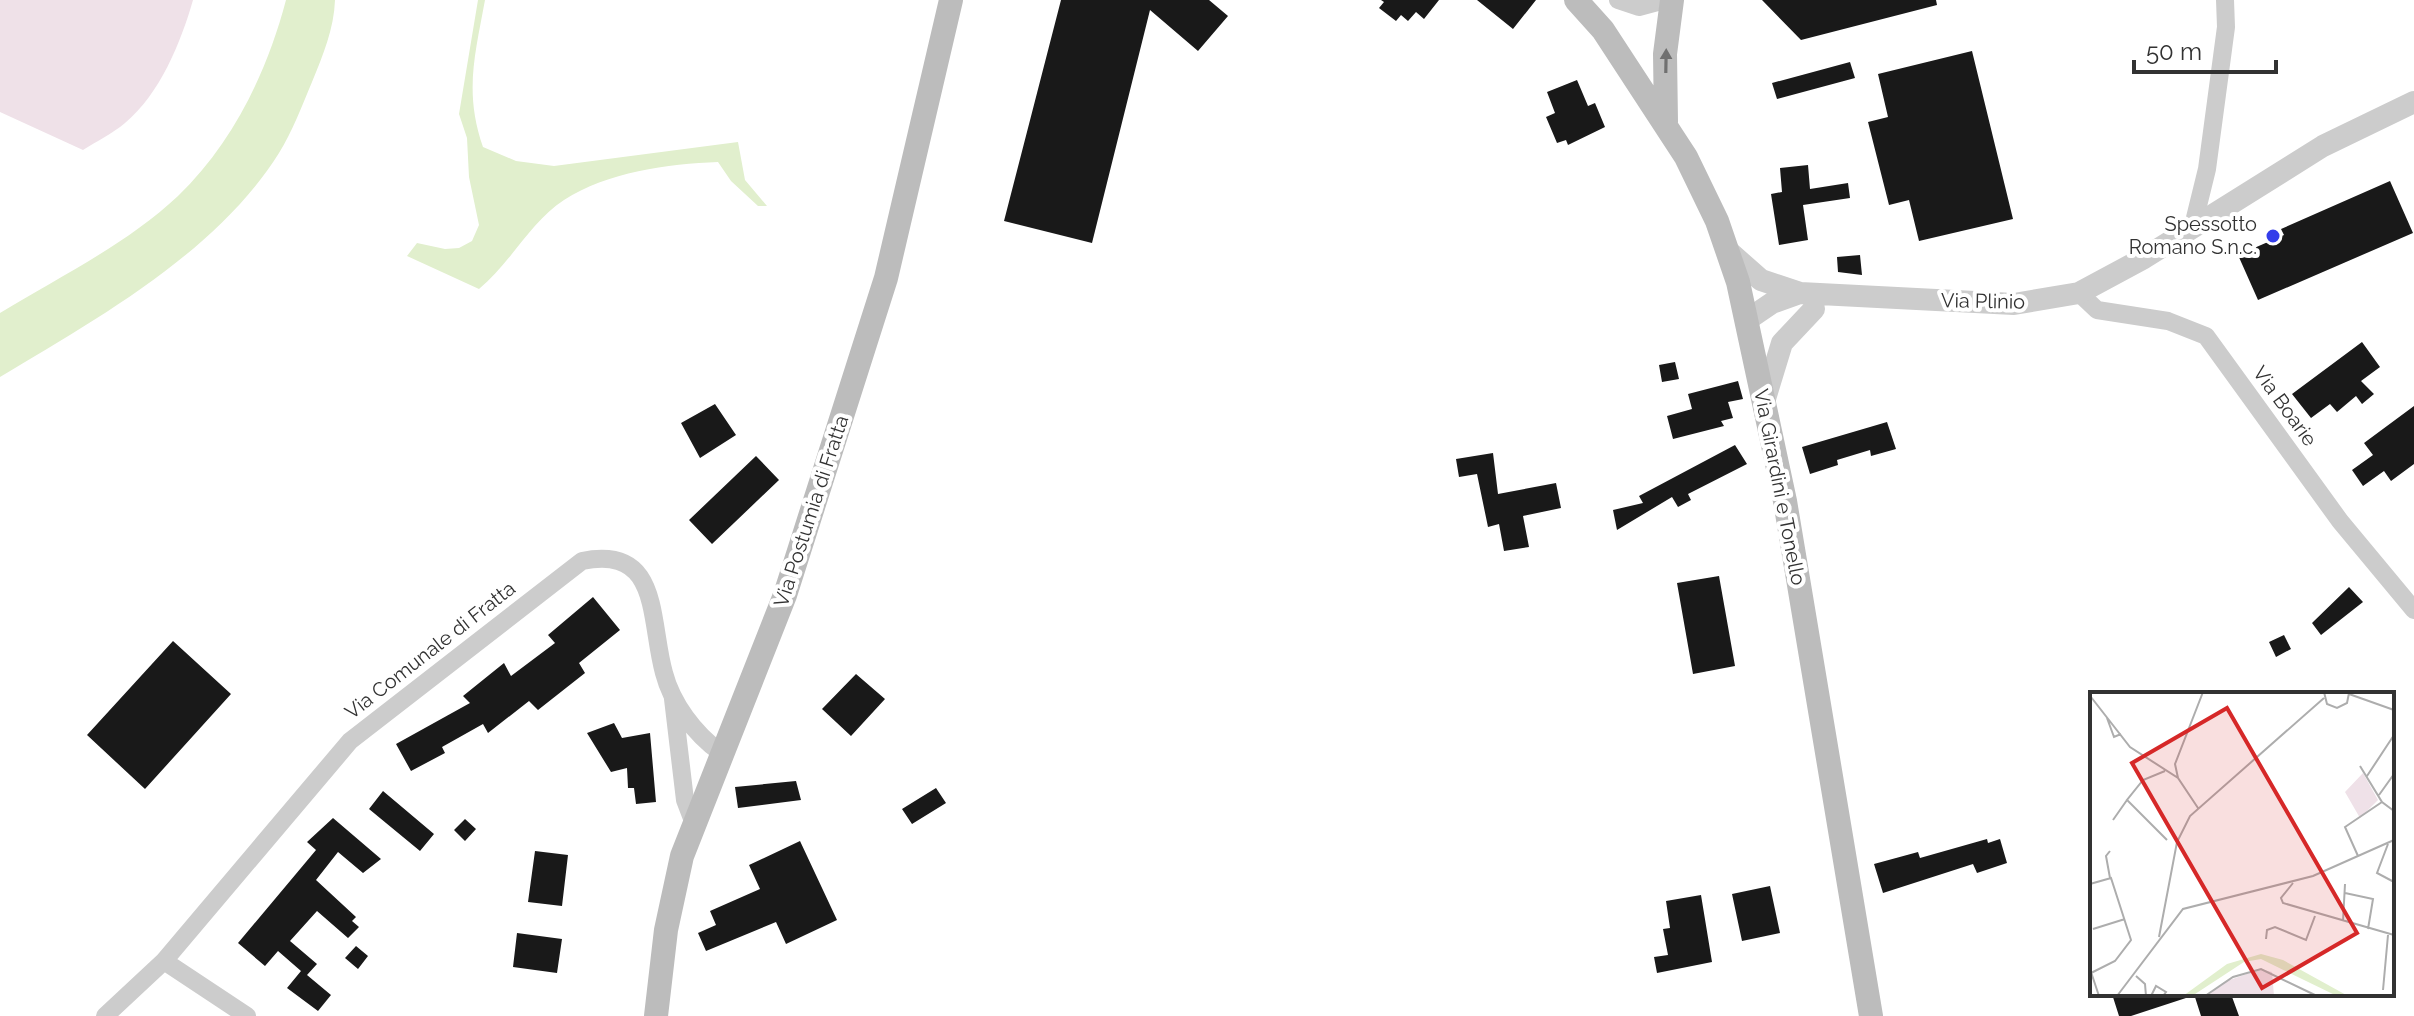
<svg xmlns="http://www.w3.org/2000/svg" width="2414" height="1016" font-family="Raleway,sans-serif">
	<rect width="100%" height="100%" fill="#fff"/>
	<path fill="#efe1e8" d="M0 0H193C181 42 160 94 125 123 112 134 97 141 83 150L0 112Z"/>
	<path fill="#e1efcd" d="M286 0H335C334 29 323 55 312 82 302 106 292 132 279 153 216 253 98 318 0 377V313C59 277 127 244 178 196 233 143 267 72 286 0Z
		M478 0H485C475 55 464 92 483 147L516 161 554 166 738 142 745 180 767 206H758L731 181 718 162C668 164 607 172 564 200 530 222 510 264 479 289L407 256 417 243 445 249 459 248 472 241 479 225 469 177 467 138 459 114Z"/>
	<path fill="#191919" d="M1061 0H1209L1228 16 1198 51 1150 10 1092 243 1004 221Z
		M1381 0H1439L1424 19 1416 12 1408 21 1401 15 1396 21 1379 8 1384 2Z
		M1477 0H1536L1513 29Z
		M1762 0H1936L1937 5 1801 40Z
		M1972 51 2013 219 1919 241 1909 200 1889 205 1868 122 1888 117 1878 74Z
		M1850 62 1855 78 1777 99 1772 83Z
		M1577 80 1588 106 1595 103 1605 127 1568 145 1566 140 1557 143 1546 117 1555 113 1547 92Z
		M1808 165 1810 189 1848 183 1850 198 1803 205 1808 240 1779 245 1771 194 1782 192 1780 168Z
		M2390 181 2413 233 2258 300 2238 255 2284 235 2281 229Z
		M1860 255 1862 275 1838 272 1837 257Z
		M2362 342 2380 367 2361 381 2374 394 2362 404 2356 396 2337 412 2330 404 2311 418 2292 394Z
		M1675 362 1679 379 1662 382 1659 365Z
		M1738 381 1743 399 1728 402 1733 418 1721 421 1724 426 1673 439 1667 416 1692 409 1688 394Z
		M715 404 736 435 700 458 681 423Z
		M2414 406V464L2391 481 2384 471 2363 486 2352 470 2373 455 2364 443Z
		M1887 422 1896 449 1871 456 1870 450 1837 460 1838 465 1810 474 1802 447Z
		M1735 445 1747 464 1688 494 1691 500 1678 507 1672 497 1617 530 1613 510 1643 503 1639 496Z
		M1493 453 1498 494 1556 483 1561 508 1523 516 1529 547 1504 551 1499 524 1488 527 1477 474 1459 477 1456 459Z
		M756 456 779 480 712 544 689 520Z
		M1719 576 1735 666 1693 674 1677 583Z
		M2349 587 2363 602 2321 635 2312 623Z
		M593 597 620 630 579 663 585 673 538 710 529 701 488 733 483 724 442 747 445 753 411 771 396 744 470 703 463 696 504 663 511 676 555 643 548 635Z
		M2284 635 2291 649 2276 657 2269 642Z
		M173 641 231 694 145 789 87 735Z
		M856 674 885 699 851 736 822 709Z
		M614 723 622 738 650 733 656 802 636 804 634 788H628L627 768 611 772 587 733Z
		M796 781 801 800 738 808 735 787Z
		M936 788 946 803 912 824 902 809Z
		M383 791 434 834 420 851 369 809Z
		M333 818 381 859 363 873 338 852 316 880 356 917 352 921 359 927 348 938 317 911 290 941 317 964 307 975 331 995 318 1011 287 988 301 971 278 951 265 966 238 943 316 850 307 842Z
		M465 819 476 829 465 841 454 830Z
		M1987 839 1988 843 2000 839 2007 863 1977 873 1973 864 1883 893 1874 864 1918 852 1920 858Z
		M800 841 837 920 786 944 776 922 706 951 698 933 716 925 710 911 760 889 749 865Z
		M535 851 568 855 562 906 528 902Z
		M1770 886 1780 933 1742 941 1732 894Z
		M1701 895 1712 962 1657 973 1654 957 1668 955 1663 929 1670 928 1666 901Z
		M517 933 562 939 557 973 513 967Z
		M356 946 368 956 358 969 345 958Z
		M2112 994H2189V997L2131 1016H2119Z
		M2194 994H2231L2239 1016H2201Z"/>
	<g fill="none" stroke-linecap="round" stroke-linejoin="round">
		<path stroke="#ccc" stroke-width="18" d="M1618 0 1639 7 1665 0
			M2193 226 2207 169 2226 27 2225 0
			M2079 293 2097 310 2168 321 2206 336 2340 521 2414 610
			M673 699 685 800 693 821
			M164 961 247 1016
			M105 1016 164 961 350 741 582 561C661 545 649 619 664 673 672 704 695 734 720 752"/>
		<path stroke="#ccc" stroke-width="22" d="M1727 250 1761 280 1800 293
			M1747 320 1772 303 1800 293 2014 304 2079 293 2144 258 2323 146 2414 102
			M1764 402 1782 343 1814 309"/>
		<path stroke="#bcbcbc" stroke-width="24" d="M1576 0 1603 30 1686 157 1717 221 1738 282 1785 501 1871 1016
			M1666 122 1665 54 1672 0
			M656 1016 666 930 682 856 785 595 886 278 951 0"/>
	</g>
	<defs><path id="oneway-solid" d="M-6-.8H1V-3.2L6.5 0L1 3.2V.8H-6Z" transform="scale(2)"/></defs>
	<use fill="#707070" href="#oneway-solid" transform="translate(1666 61) rotate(-89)"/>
	<circle fill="#343dea" stroke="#fff" stroke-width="3" cx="2273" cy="236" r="8"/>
	<g text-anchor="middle" stroke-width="8" stroke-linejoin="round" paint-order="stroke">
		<g font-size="20" fill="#323232" stroke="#fff" text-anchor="end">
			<text x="2257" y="231">Spessotto<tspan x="2257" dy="23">Romano S.n.c.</tspan></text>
		</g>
		<g font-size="20" fill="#323232" stroke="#fff">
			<text transform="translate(1983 301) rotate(1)" y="7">Via Plinio</text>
			<text transform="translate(2285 406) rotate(54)" y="7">Via Boarie</text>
			<text transform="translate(1780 487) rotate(79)" y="7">Via Girardini e Tonello</text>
			<text transform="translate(811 511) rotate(-72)" y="7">Via Postumia di Fratta</text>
			<text transform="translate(430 650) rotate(-38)" y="7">Via Comunale di Fratta</text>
		</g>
	</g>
	<g transform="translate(2090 692)">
		<rect width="304" height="304" fill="#fff"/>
		<path d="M273 81 288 108 270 126 255 100ZM171 277 182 280 184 304H117L134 290Z" fill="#efe1e8"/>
		<path d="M171 262 193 268 258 304H247L171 267 154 270 102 304H93L137 272Z" fill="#e1efcd"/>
		<path fill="none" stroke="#adadad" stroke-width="2" d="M234 0 237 12 247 16 257 11 259 1M259 2 304 18M1 5 40 55 88 86 108 116M17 26 24 45 31 42M270 74 292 110 304 119M75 79 53 88 37 108 77 148M277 84 304 43M88 86 85 72 113 0M289 103 304 82M23 128 37 108M298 152 287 181 304 190M20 159 16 164 20 186M268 164 255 135 292 110M203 191 191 206 193 211 304 243M0 192 21 186 41 248 25 269 1 281M255 201 283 207 278 237M253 229 255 192M3 237 35 227M69 245 87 150 100 124 234 6M176 247 177 238 185 235 216 248 225 224M0 277 9 304M46 284 55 292 56 304M293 298 298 243M27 304 93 217 223 184 304 148M61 304 66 294 76 300 73 304M115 304 143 285 171 277 227 304"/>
		<path fill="#d62828" fill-opacity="0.15" stroke="#d62828" stroke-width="4" d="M137 16 267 241 172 296 42 71Z"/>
		<rect width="304" height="304" fill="none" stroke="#323232" stroke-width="4"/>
	</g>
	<path d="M2134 60v12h142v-12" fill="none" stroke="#323232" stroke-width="4"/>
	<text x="2146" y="60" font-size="24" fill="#323232" stroke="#ffffff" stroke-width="6" paint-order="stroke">50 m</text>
</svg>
